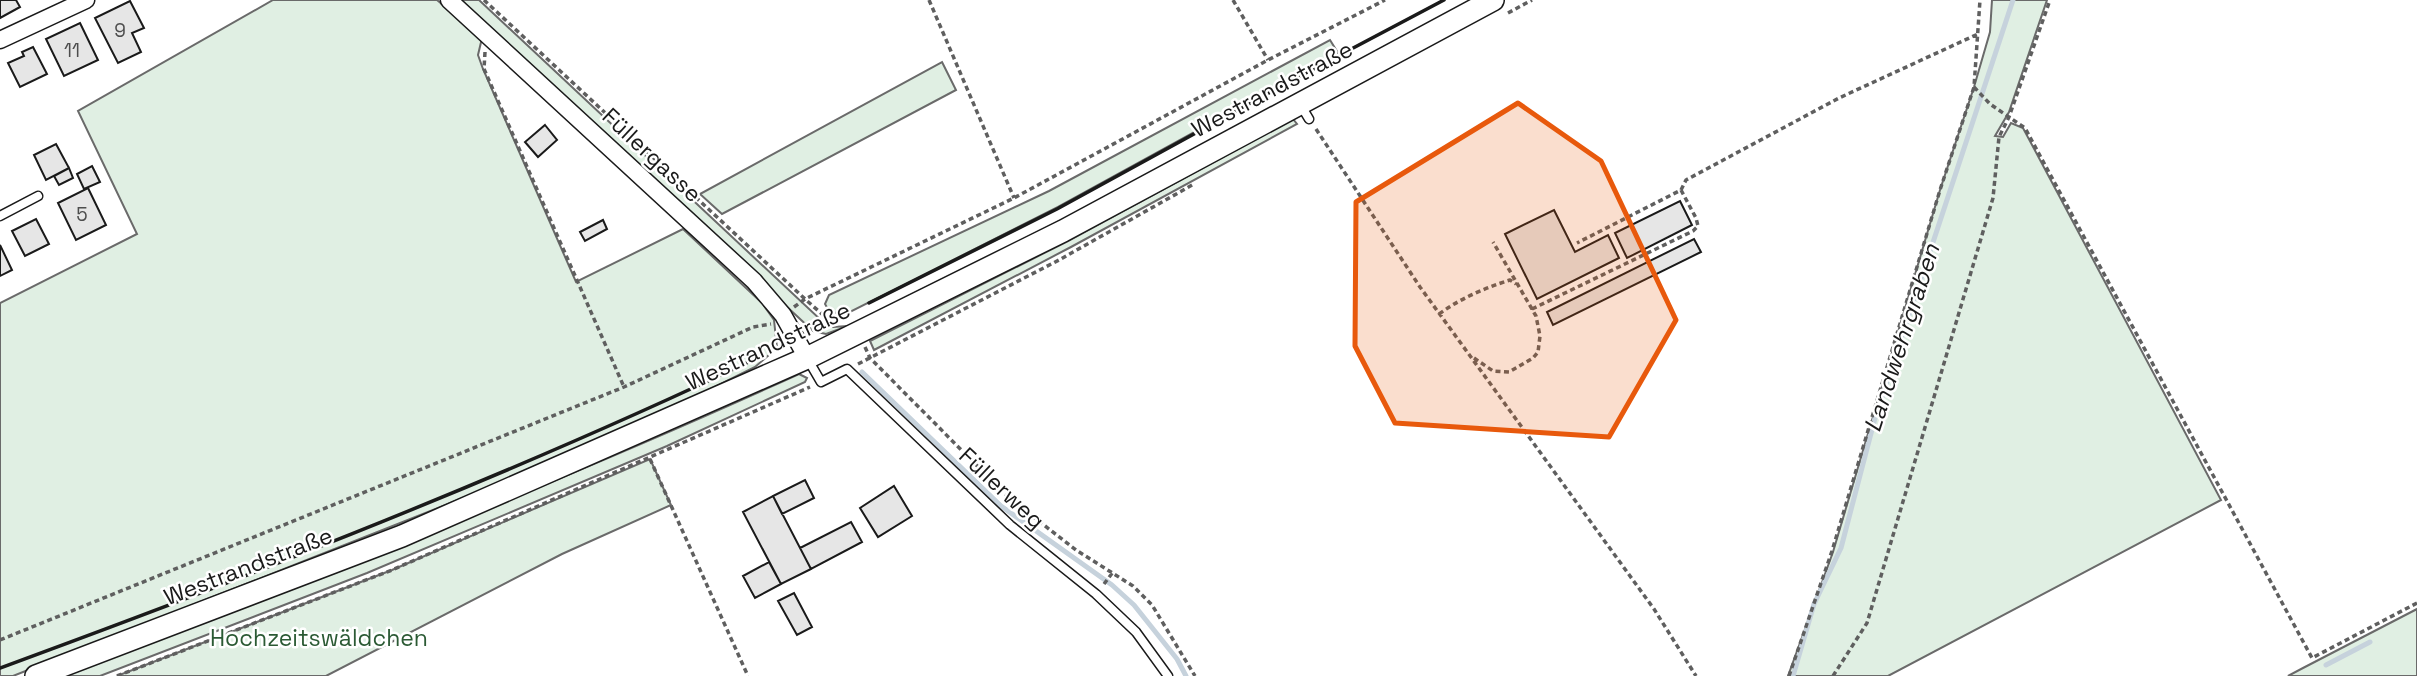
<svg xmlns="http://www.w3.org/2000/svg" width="2417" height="676" font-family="'Space Grotesk',sans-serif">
	<rect width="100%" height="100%" fill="#fff"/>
	<path fill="#e0efe3" stroke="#6a6a6a" stroke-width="2" d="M273 0H437L482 38 478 55 483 69 576 282 683 229 762 303 774 320 777 348 755 367 628 430 448 504 13 676H0V303L137 234 78 111Z
		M457 0H479L824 323 833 327 848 326 826 334 813 331Z
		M1992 0H2047L2009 112 1995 136 2003 137 2011 123 2023 128 2221 500 1888 676H1788L1833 552 1940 190 1974 87 1990 32Z
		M1330 40 1338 53 1058 207 844 315 829 311 825 304 829 295 1049 191Z
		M942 62 956 90 722 214 700 194Z
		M1293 119 1297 124 1071 247 874 350 870 341 1068 241Z
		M799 374 807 378 805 382 667 446 367 573 100 676H64C311 580 558 484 799 374Z
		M650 459 671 505 562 554 326 676H117L392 570Z
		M2417 609V676H2288L2303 668Z"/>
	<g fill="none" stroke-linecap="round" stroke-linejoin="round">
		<path stroke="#c6d2dc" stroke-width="5" d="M862 372 1001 506 1112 585 1134 605 1177 659 1186 676
			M2326 665 2370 642
			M1793 676 1814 604 1841 548 1875 418 2013 0"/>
	</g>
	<path fill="#e6e6e6" stroke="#1a1a1a" stroke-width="2" d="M0 0H16L20 7 0 18Z
		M130 1 144 28 132 33 141 52 118 63 95 18Z
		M80 23 98 60 64 76 46 39Z
		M33 47 47 74 20 87 8 63 24 56 22 52Z
		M545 125 557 140 538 157 525 142Z
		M56 144 69 168 46 180 34 155Z
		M92 166 100 182 84 189 77 174Z
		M69 168 73 178 59 185 54 176Z
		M88 188 106 225 76 240 58 203Z
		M1680 201 1692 225 1627 258 1615 233Z
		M1554 210 1575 252 1608 235 1619 258 1537 299 1505 234Z
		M36 219 49 244 25 256 12 231Z
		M603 220 607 229 585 241 580 232Z
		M1694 239 1701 252 1553 325 1547 312Z
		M0 245 12 270 0 276Z
		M805 480 814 498 782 514 773 496Z
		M894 486 912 516 878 537 860 508Z
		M773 496 811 569 781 584 743 512Z
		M851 522 862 542 811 569 800 548Z
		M769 562 781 584 755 598 743 576Z
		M794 593 812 627 797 635 778 601Z"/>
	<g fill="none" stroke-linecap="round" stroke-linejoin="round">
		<g stroke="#1a1a1a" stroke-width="11">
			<path id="lane" d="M1300 104 1309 119
				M0 216 38 196
				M807 358 821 382 847 369 1010 525 1096 594 1136 632 1168 676"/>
		</g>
		<g stroke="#1a1a1a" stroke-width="19">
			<path id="street" d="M449 0 754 281 783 315 807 358
				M0 40 86 0"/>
		</g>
		<g stroke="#1a1a1a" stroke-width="24">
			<path id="secondary" d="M36 676 402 536 807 358 1063 231 1493 0"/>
		</g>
		<path stroke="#5f5f5f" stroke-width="3.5" stroke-dasharray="5 3.5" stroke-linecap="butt" d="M484 0 805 299 823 315 844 317
			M929 0 1014 198
			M1233 0 1268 60
			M1508 13 1532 0
			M485 52 484 69 624 387
			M1974 87 1990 104 2025 128 2312 658 2417 603
			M1316 129 1420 287 1654 609 1696 676
			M1681 190 1686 180 1839 98 1978 34
			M794 307 805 299 1014 198 1268 60 1385 0
			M1532 309 1693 231 1698 226 1696 218 1681 190 1577 243
			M1439 314C1461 298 1485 288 1510 280L1516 284
			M865 347 870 358 1009 498 1076 550 1133 586 1152 605 1195 676
			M1474 358 1493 371 1509 372 1533 358 1538 352 1540 336 1536 316 1493 242
			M858 364 1059 260 1194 184
			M650 459 748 676
			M1104 584 1113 572
			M0 640 624 387 753 327 771 324
			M117 676 392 570 810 387
			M1789 676 1832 551 1940 190 1974 87 1980 0
			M1833 676 1867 623 1993 198 1999 137 2009 117 2050 0"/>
		<use href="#lane" stroke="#fff" stroke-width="8"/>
		<use href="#street" stroke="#fff" stroke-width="16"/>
		<use href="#secondary" stroke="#fff" stroke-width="21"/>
		<path stroke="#1a1a1a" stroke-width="3.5" d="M869 303 1057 209 1287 83 1444 0
			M0 668C256 574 511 475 757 358"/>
	</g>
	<path fill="#e8590c" fill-opacity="0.2" stroke="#e8590c" stroke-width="5" stroke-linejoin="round" d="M1518 103 1601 161 1676 320 1609 437 1395 423 1355 346 1356 202Z"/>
	<g text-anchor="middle" stroke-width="5" stroke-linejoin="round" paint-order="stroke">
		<g font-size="19" fill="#4d4d4d">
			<text x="120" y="37">9</text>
			<text x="72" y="57">11</text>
			<text x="82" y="221">5</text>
		</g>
		<g font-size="23" fill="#1a1a1a" stroke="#fff">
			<text transform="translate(1272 89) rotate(-28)" y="8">Westrandstraße</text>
			<text transform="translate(652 155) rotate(43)" y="8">Füllergasse</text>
			<text transform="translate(768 346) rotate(-25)" y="8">Westrandstraße</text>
			<text transform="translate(1002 488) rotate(43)" y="8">Füllerweg</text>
			<text transform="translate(248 566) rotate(-21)" y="8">Westrandstraße</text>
		</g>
		<g font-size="23" fill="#2b5a34" stroke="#fff">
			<text x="319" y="646">Hochzeitswäldchen</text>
		</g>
		<g font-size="24" font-style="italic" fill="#1a1a1a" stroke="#fff">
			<text transform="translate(1902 338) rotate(-72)" y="8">Landwehrgraben</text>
		</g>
	</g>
</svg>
